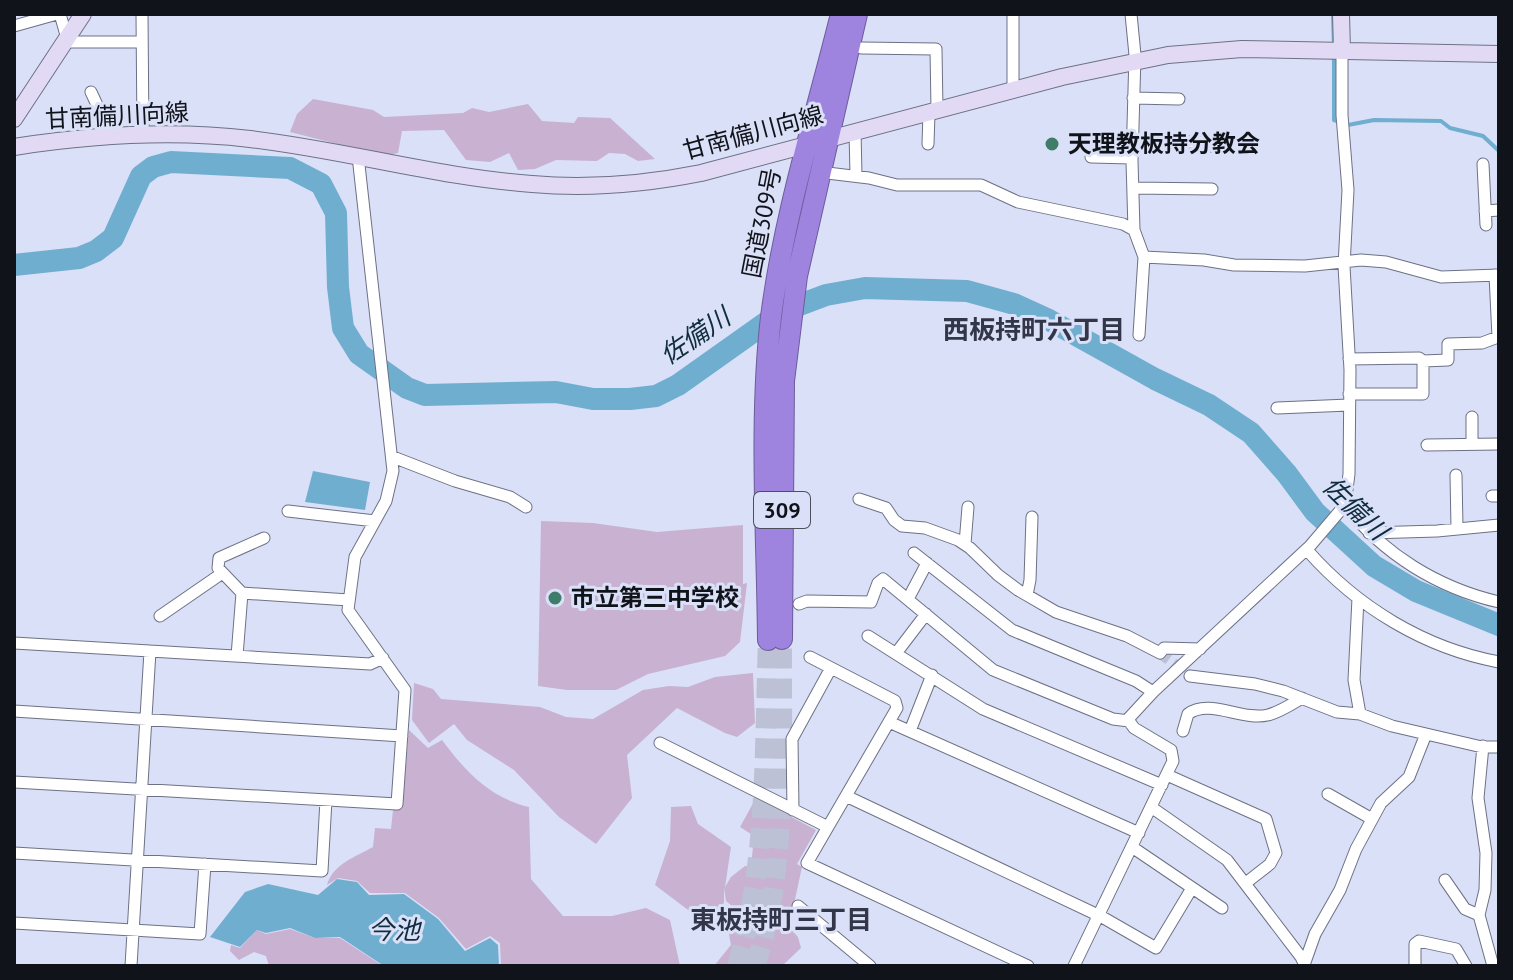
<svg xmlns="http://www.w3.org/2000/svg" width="1513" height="980" font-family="'PT Sans','Noto Sans JP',sans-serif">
	<rect width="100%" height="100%" fill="#dae0f7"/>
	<path fill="#c8b1d1" d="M313 99 373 110 384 117 463 113 472 108 489 112 528 104 542 121 574 123 578 117 610 118 655 159 638 161 625 154 609 153 597 161 556 160 535 169 518 170 509 153 490 162 466 160 444 130 402 131 398 153 384 156 290 132 297 114Z
		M541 521 593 523 657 532 743 525V584L747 583 740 642 725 656 648 674 616 690H567L538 686Z
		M753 673 755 723 737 737 725 733 677 708 627 755 632 798 596 844 559 817 514 770 467 740 454 724 429 743 412 720 414 683 433 689 441 699 540 707 566 717 593 719 643 690 669 686 688 687 715 677Z
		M409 730 428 748 442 740C465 771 490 798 529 807L531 879 563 916H612L646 908 670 920 680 966H501L500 943 490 936 466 949 439 918 405 893H370L357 881 338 878 327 885C333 864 355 857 373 847L375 828 391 829 393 810 402 809Z
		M756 798 816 830 797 864 802 867 789 927 798 937 801 948 782 966H714L731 945 726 917 738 911 726 901 724 888V903L704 922 655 885 670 841 671 807 691 806 698 824 731 847 725 887 731 877 745 866 751 867 754 836 740 827Z
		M290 929 315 938H340L383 966H269L266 956 254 952 239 960 230 951 231 945 240 948 257 930 266 934Z"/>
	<path fill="#70aed0" d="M313 471 370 482 365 510 305 502Z
		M337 879 357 882 369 895 404 894 438 919 465 951 490 938 498 945 499 966H384L340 937 315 938 290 928 266 933 257 930 240 947 210 937 245 892 268 884 318 895Z"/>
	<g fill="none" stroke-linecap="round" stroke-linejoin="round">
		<path stroke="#70aed0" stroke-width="4" d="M1333 14 1334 48
			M1334 56V120L1348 125 1374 120 1441 121 1450 128 1483 136 1499 151"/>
		<path stroke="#70aed0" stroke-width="22" d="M14 265 79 258 96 251 113 238 141 176 153 167 171 162 290 168 321 184 336 213 338 287 343 328 359 354 407 388 425 395 556 392 593 399H630L656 396 678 385 781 312 826 295 865 288 967 291 1014 304 1049 320 1155 379 1209 405 1251 433 1287 474 1315 512 1374 566 1416 591 1499 625"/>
		<path stroke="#bcc1d6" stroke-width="11" stroke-dasharray="11 5.5" stroke-linecap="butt" d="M1160 653 1190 676"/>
		<path stroke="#bcc1d6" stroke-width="20" stroke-dasharray="20 10" stroke-linecap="butt" d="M737 966C768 861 764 748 768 640
			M755 966C789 870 781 741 782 639"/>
		<g stroke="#6d7185" stroke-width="13">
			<path id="street" d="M60 14 68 42H142
				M142 14 143 136
				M1131 14 1135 55 1132 161 1134 230 1144 257 1139 335
				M14 26 57 14
				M861 48 936 49 937 110
				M1013 90V14
				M91 92 112 137
				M1133 98 1179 99
				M855 131 856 176
				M1132 142H1207L1211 146
				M928 144 929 113
				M1091 157 1132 158
				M1483 164 1486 225
				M819 172 869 178 897 185H981L1018 202 1123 224 1134 230
				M1133 188 1212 189
				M1485 211 1499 210
				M1144 257 1204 260 1234 265 1305 266 1361 260 1386 262 1441 277 1499 275
				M1349 359 1419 358 1423 361
				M1349 394H1423V361L1448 360V344L1482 343 1498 337 1495 275
				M1277 408 1349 405
				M1472 417V444
				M1427 445 1499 444
				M393 457 455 481 510 497 526 507
				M1456 475 1457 528
				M1492 496H1499
				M859 499 886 508 894 520 902 526 925 528 958 540 970 548 998 575 1018 590 1056 612 1127 636 1160 653 1164 648 1200 649
				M1345 505C1383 554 1438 588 1499 602
				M288 511 375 521
				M1369 533 1437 531 1499 525
				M965 544 968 507
				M1307 550C1357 607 1424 648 1499 662
				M914 553 1012 630 1136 681 1153 692
				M242 593 349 600
				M1027 595 1030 580 1032 517
				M1358 598 1354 680 1360 714
				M908 599 927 563
				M799 604 807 601 871 602 878 583 883 579 993 670 1113 719 1129 721 1134 728 1171 750 1173 761 1074 966
				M160 616 221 574
				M868 636 983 709 1162 785
				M14 643 370 664 383 658
				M897 652 926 614
				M237 656 242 593 218 568 219 558 264 538
				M810 657 895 701 897 708 807 863 1028 966
				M1190 676 1255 684 1283 691 1337 712 1360 714 1392 726 1482 747H1499
				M14 711 402 736
				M1129 721V718L1153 692 1310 546 1345 505 1349 474 1350 370 1344 266 1348 190 1342 115V51
				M889 722 1139 833
				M910 731 932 675
				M1183 731 1188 714C1209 698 1242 721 1268 715 1280 712 1292 704 1302 698
				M660 743 828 827
				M1483 746 1478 798 1486 853 1485 890 1479 915 1493 966
				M1167 775 1266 819 1276 853 1270 864 1247 882
				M14 782 397 804 405 690 348 610 355 557 386 501 393 471 358 156
				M1328 794 1372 819
				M846 796 1102 917 1156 948 1192 888
				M1151 807 1227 860 1301 957 1305 965
				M793 810 792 739 831 668
				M1132 847 1222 908
				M14 853 322 871 326 800
				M1445 880 1465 909 1479 915
				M798 906 870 966
				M14 923 200 934 205 864
				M1304 965 1315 934 1340 890 1356 849 1381 803 1409 777 1426 734
				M131 966 150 651
				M1415 966V944L1419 941 1456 949 1466 966"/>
		</g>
		<g stroke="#6d7185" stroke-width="18">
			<path id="secondary" d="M1341 14 1342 51
				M14 119 83 14
				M14 147C91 135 173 130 250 139 345 150 437 177 532 184 589 189 646 184 701 173L1062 77 1168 55 1242 49 1499 54"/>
		</g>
		<g stroke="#6d5c9a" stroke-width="22">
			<path id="highway" d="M782 639 784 381 797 276 857 14
				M768 640C767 535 759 420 771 317 784 214 816 115 841 14"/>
		</g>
		<use href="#street" stroke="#fff" stroke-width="11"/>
		<use href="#secondary" stroke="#e2daf5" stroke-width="16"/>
		<use href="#highway" stroke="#9e84df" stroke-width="20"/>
	</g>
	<g fill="#3f7d6a" stroke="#dae0f7" stroke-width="3">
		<circle cx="1052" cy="144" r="8"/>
		<circle cx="555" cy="598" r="8"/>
	</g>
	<g text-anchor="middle" stroke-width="6" stroke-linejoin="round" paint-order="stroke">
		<rect fill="#dae0f7" stroke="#4d505c" stroke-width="2" x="754" y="492" width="56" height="36" rx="6"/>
		<g font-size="22" font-weight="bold" fill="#11131a">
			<text x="782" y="518">309</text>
		</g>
		<g font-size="24" fill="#11131a" stroke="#dae0f7">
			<text transform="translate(117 116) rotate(-3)" y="8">甘南備川向線</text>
			<text transform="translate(753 133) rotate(-15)" y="8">甘南備川向線</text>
			<text transform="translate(762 223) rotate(-79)" y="8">国道309号</text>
		</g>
		<g font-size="24" font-weight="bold" fill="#11131a" stroke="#dae0f7" text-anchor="start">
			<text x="1068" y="152">天理教板持分教会</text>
			<text x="571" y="606">市立第三中学校</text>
		</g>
		<g font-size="26" font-weight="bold" fill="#323648" stroke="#dae0f7">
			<text x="1034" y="339">西板持町六丁目</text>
			<text x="781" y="929">東板持町三丁目</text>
		</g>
		<g font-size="26" font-style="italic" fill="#0f2d3c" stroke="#dae0f7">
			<text transform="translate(695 336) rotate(-34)" y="9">佐備川</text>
			<text transform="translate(1355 508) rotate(44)" y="9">佐備川</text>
			<text x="394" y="939">今池</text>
		</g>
	</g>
	<rect width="1513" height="980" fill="none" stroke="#11131a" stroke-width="32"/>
</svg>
